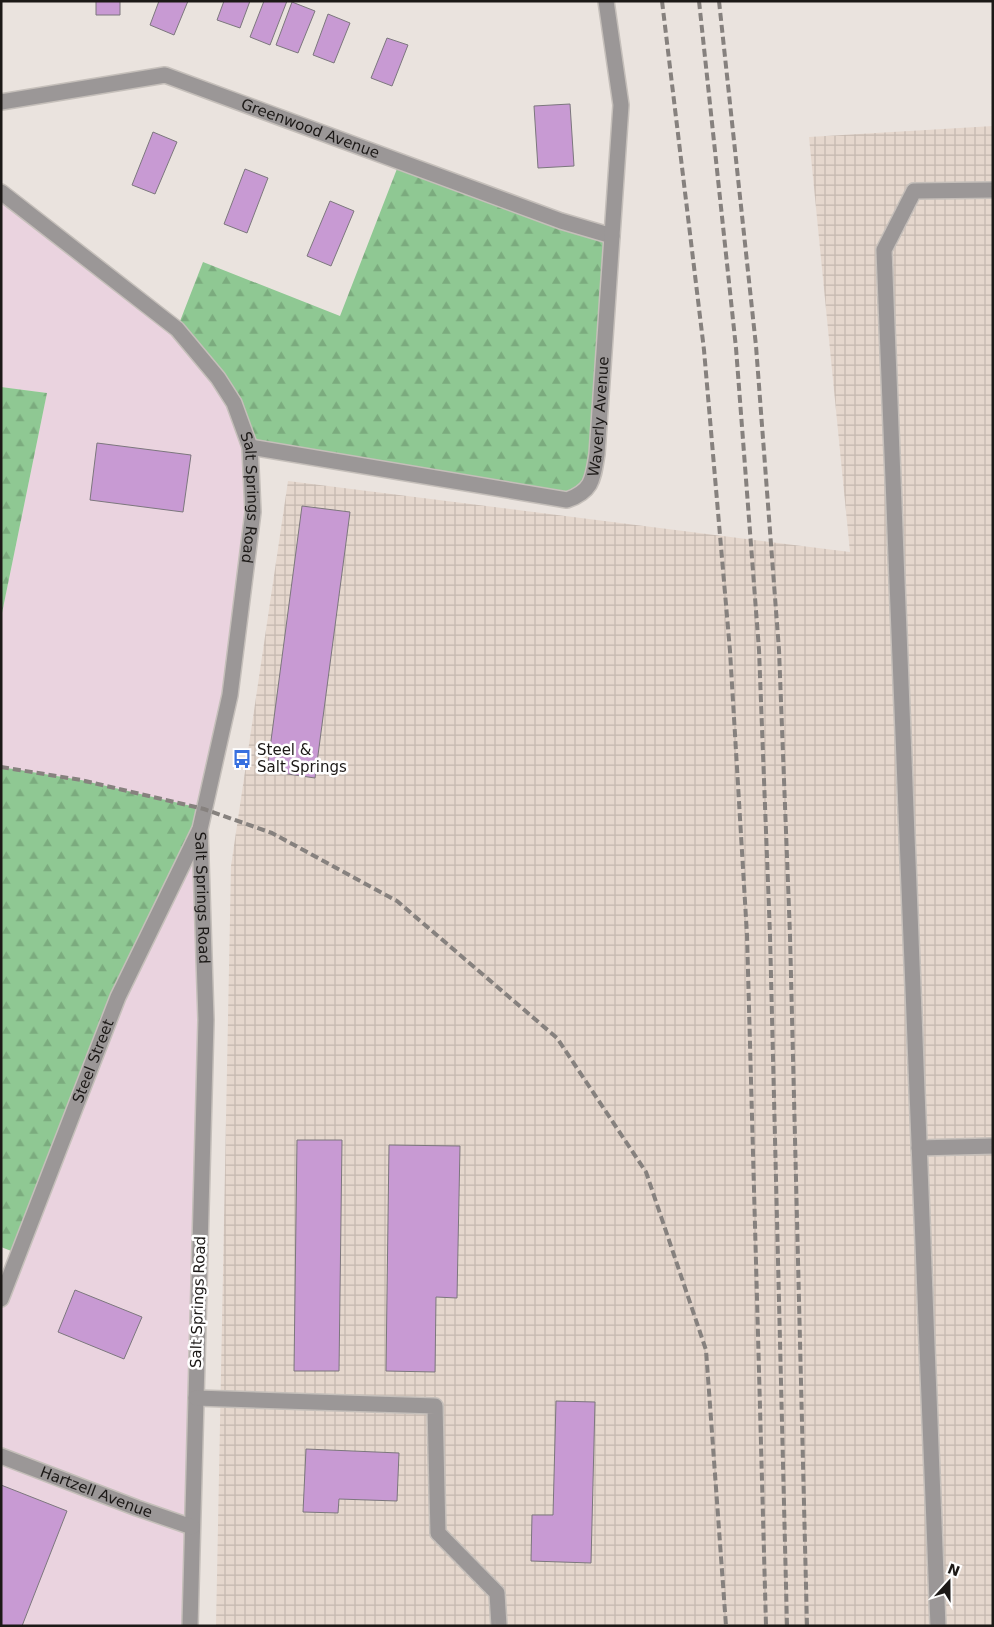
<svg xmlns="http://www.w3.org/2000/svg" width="994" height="1627" font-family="'DejaVu Sans',sans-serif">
	<defs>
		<pattern id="industrial-grid" width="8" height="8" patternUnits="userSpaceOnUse" patternTransform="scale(1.25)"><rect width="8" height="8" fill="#e5d7cd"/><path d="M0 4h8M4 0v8" fill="none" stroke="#c4b8af"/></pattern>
		<pattern id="forest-firs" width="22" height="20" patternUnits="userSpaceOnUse" patternTransform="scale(1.25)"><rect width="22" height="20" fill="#8fc893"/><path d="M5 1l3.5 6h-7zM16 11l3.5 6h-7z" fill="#7bab7e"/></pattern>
	</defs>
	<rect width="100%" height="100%" fill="#eae3de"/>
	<path fill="#ead3df" d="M1 192 199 354 250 447 253 512 204 809 81 780 1 767V618L47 393 1 387Z
		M200 829 206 1020 190 1626H1V1299L118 997Z"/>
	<path fill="url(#industrial-grid)" d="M993 126V1626H216L231 866 288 481 850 552 809 137Z"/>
	<path fill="url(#forest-firs)" d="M400 161 612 236 597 454 577 496 250 447 234 403 177 329 203 262 340 316Z
		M1 387 47 393 1 618Z
		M1 767 81 780 204 809 118 997 19 1254 1 1247Z"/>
	<path fill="#c89ad3" stroke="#7c777d" d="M96 1H120V15H96Z
		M159 1H188L174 35 150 25Z
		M224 1H250L240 28 217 20Z
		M264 1H287L270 45 250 37Z
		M292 2 315 11 298 53 276 45Z
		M328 14 350 23 334 63 313 55Z
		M387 38 408 45 392 86 371 78Z
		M570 104 574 166 538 168 534 106Z
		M153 132 177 142 155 194 132 185Z
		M245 169 268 178 247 233 224 224Z
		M330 201 354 211 331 266 307 256Z
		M97 443 191 455 183 512 90 500Z
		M302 506 350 512 315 778 267 771Z
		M297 1140H342L339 1371H294Z
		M389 1145 460 1146 457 1298 436 1297 435 1372 386 1371Z
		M75 1290 142 1317 124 1359 58 1332Z
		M556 1401 595 1402 591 1563 531 1561 532 1515H553Z
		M306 1449 399 1453 397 1501 339 1499 338 1513 303 1512Z
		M1 1485 67 1511 22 1626H1Z"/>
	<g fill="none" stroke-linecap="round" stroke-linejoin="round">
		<g stroke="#c5bfba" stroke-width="18">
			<g id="minor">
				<path id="s1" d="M1 102 165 75 561 221 612 236"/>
				<path id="s2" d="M1 192 177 329 218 378 234 403 250 447 253 512 230 695 200 829 206 1020 190 1626"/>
				<path id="s3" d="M250 447 567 500C593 491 593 478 597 454L621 105 606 1"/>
				<path d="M919 1148 993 1146"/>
				<path id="s4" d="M1 1299 118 997 199 831"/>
				<path d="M196 1398 435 1406 438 1533 497 1593 499 1626"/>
				<path id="s5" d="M1 1456 137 1508 192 1527"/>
				<path d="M938 1626 884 250 914 191 993 190"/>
			</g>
		</g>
		<use href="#minor" stroke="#9b9797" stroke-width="15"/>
		<path stroke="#86817e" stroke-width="4" stroke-dasharray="8 4" stroke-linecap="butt" d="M662 1 704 350 730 651 747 935 766 1626
			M699 1 736 348 759 650 770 935 787 1626
			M719 1 756 346 779 650 790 935 807 1626
			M1 767 81 780 204 809 272 833 397 901 557 1038 646 1172 706 1350 726 1626"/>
	</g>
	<defs>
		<g id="bus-bare" transform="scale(1.5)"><path d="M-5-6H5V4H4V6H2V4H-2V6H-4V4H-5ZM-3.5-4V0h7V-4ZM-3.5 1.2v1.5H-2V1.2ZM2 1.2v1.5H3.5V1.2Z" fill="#3870df" stroke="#fff" stroke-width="2.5" paint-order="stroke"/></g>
	</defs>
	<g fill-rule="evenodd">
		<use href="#bus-bare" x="242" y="759"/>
	</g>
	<g text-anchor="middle" stroke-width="5" stroke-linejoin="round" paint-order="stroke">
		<g font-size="15" fill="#1c1917" stroke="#fff">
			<text dy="5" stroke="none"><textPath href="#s1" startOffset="321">Greenwood Avenue</textPath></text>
			<text dy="5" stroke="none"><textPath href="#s3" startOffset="418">Waverly Avenue</textPath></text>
			<text dy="5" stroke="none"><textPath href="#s2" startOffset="414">Salt Springs Road</textPath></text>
			<text dy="5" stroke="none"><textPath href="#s2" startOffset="819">Salt Springs Road</textPath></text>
			<text dy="5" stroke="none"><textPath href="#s4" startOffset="255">Steel Street</textPath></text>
			<text transform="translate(198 1302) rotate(-88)" y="5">Salt Springs Road</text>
			<text dy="5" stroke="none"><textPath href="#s5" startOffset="102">Hartzell Avenue</textPath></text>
		</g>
		<g font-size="15" fill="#1c1917" stroke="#fff" text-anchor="start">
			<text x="257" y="755">Steel &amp;<tspan x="257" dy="17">Salt Springs</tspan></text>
		</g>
	</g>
	<rect width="994" height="1627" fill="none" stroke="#1c1917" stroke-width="5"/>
	<g transform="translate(949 1582) rotate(21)" stroke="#ffffff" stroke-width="4" paint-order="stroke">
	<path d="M0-4L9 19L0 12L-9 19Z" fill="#1c1917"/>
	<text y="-8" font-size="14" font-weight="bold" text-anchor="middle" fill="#1c1917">N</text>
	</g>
</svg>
